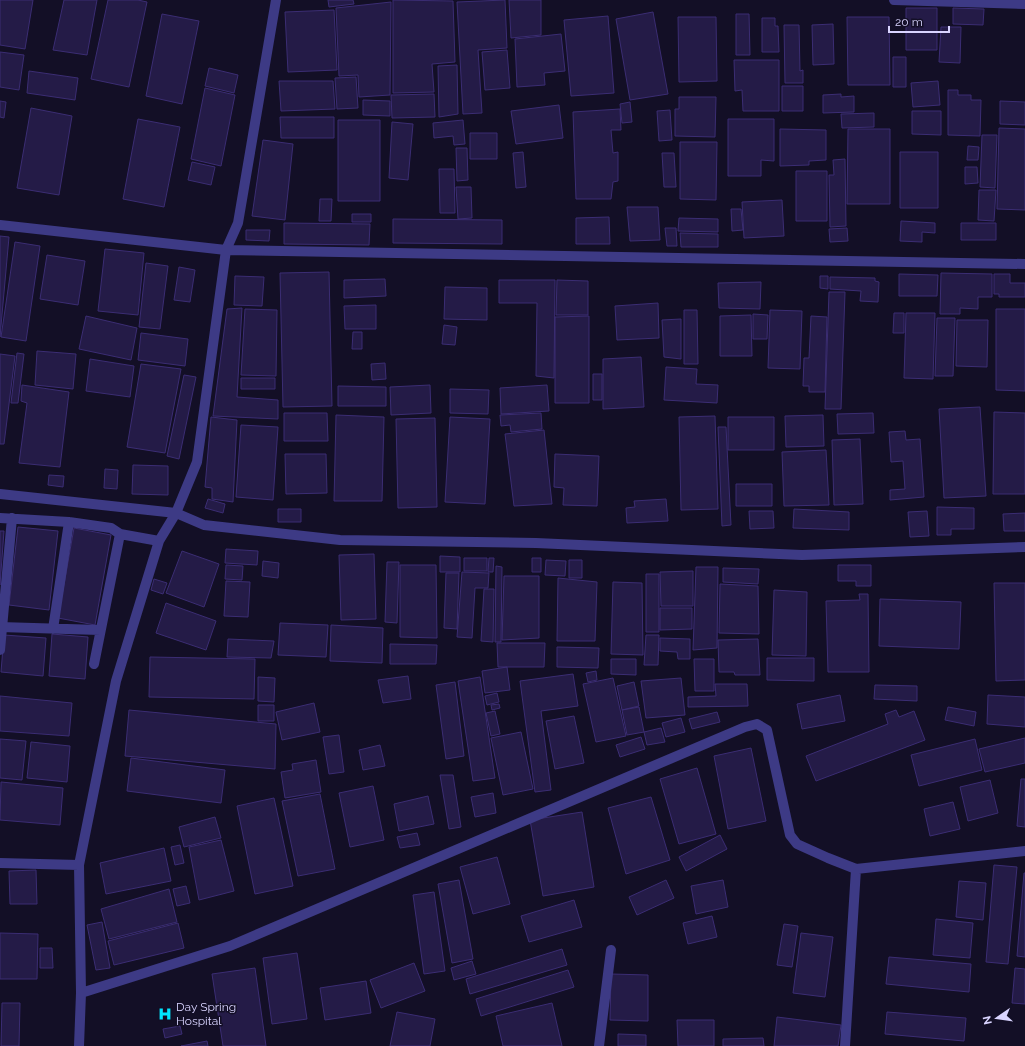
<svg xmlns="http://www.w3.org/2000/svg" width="1025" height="1046" font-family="Raleway,sans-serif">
	<rect width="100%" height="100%" fill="#130f26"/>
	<path fill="#241b47" stroke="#3b2d73" d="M0 0H33L25 49 0 45Z
		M64 0H97L87 55 53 50Z
		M108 0H138L147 2 129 87 91 79Z
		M328 0H353L354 4 329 7Z
		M393 0 453 1 455 62 432 64 434 92 393 93Z
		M505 0 507 48 478 50 482 113 463 114 457 2Z
		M509 0H541V35L511 38Z
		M391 2 390 95 359 97 358 75 339 76 336 8Z
		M906 8H937V50H906Z
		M953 8 984 9 983 25 953 24Z
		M334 10 337 70 288 72 285 12Z
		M653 12 668 94 630 100 616 19Z
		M162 14 199 21 182 104 146 96Z
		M736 14H749L750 55H736Z
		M608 16 614 93 571 96 564 20Z
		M678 17H716L717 81 679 82Z
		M847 17H889L890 85H848Z
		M762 18H775V26H778L779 52H762Z
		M833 24 834 64 813 65 812 25Z
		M784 25H799L800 71 803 70V83H785Z
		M941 27H961L960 63 939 62Z
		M561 34 565 71 544 73 545 85 517 87 515 39Z
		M507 50 510 88 485 90 482 52Z
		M0 52 24 55 19 90 0 87Z
		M893 57H906V87H893Z
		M734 60H779V111H743L742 90 735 91Z
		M457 65 458 114 439 117 438 66Z
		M209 68 238 75 234 93 205 86Z
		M29 71 78 78 75 100 27 93Z
		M356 77 358 108 337 109 335 78Z
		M279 81H333L335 109 281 111Z
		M938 81 940 105 913 107 911 83Z
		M782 86H803V111H782Z
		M205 88 235 95 221 166 191 159Z
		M948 90H958V95H971V100H981L980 136 948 135Z
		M434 94 435 117 392 118 391 95Z
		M841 94V97L854 96V112L823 113V95Z
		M679 97H716L715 137 675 136V109H679Z
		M363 100 390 101V116L363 115Z
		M0 101 6 102 4 118 0 117Z
		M1000 101 1025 102V125L1000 124Z
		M630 102 632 122 622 123 620 104Z
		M559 105 563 138 516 144 511 111Z
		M31 108 72 116 59 195 17 188Z
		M620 109 621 130H611L613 153 618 152V181L613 182 611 199H576L573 112Z
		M670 110 672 140 659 141 657 111Z
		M912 111H941V135L912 134Z
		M874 113V127L842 128 841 114Z
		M280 117H334V138H281Z
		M138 119 180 127 164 207 123 199Z
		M728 119H774V161L761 160V176H728Z
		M338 120H380V201H338Z
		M463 120 465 144 454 145 453 136 434 138 433 123Z
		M392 122 413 124 408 180 389 178Z
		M999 128 1025 129V210L997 209Z
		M780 129 826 130V160L809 161V165L780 166Z
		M848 129H890V204H847Z
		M470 133H497V159H470Z
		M982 135H997L995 188 980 187Z
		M263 140 293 144 285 220 252 216Z
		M680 142H717L716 200 680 199Z
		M968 146 979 147 978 160H967Z
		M456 148H467L468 180 457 181Z
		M523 152 526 187 516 188 513 153Z
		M900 152H938V208H900Z
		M662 153H674L676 187H664Z
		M845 159 846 226 830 227 829 175H834L833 160Z
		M192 162 215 167 211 185 188 180Z
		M965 167H977L978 183 965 184Z
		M439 169H454L455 213H440Z
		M796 171H827V221H796Z
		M456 187H471L472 218 458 219Z
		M979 190H996L994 221 978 220Z
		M320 199H332L331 221H319Z
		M782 200 784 236 744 238 742 202Z
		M627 207H658L660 240 630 241Z
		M731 209H741L743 230 732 231Z
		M352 214H371V222H352Z
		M609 217 610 244H576V218Z
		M679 218 718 219V232L678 231Z
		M393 219 502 220V244L393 243Z
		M901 221 935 223V233L922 232V242L900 241Z
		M284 223 370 224 369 245 284 244Z
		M961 223H996V240H961Z
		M665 228H676L677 246H667Z
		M847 228 848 241 830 242 829 229Z
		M246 230H270L269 241 246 240Z
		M680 233 718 234V247H681Z
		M0 236 9 237 0 337Z
		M15 242 40 246 26 341 1 337Z
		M105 249 144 253 138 315 98 311Z
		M47 255 85 261 78 305 40 299Z
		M146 263 168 266 160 329 139 327Z
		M179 267 195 270 190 302 174 300Z
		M329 272 332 406 283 407 280 273Z
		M941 273 992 274V297H978V309L960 308V314H940Z
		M899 274 938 275 937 296H899Z
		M994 274H1010V283H1025V297H999V294H994Z
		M235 276 264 277 262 306 234 305Z
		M820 276H828V289L820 288Z
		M830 277 875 278V281L879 282 878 302 860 301 861 291 830 289Z
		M385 279 386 296 344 298V280Z
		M499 280H555L554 378 536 376 537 303H499Z
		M557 280 588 281V315H556Z
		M761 282 760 309 719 308 718 283Z
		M445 287 487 288V320L444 319Z
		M829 292H845L841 409H825Z
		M658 303 659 338 617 340 615 306Z
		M376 305V329H345L344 306Z
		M242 308 237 397 278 400V419L213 416 227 309Z
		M245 309 277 310 276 376 241 375Z
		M996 309H1025V391L996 390Z
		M684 310H697L698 364H684Z
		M770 310 802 311 800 369 768 368Z
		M894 313H904V333H893Z
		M906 313H935L933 379 904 378Z
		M753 314 768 315 767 339H753Z
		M751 315 752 356H720V316Z
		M86 316 137 328 131 360 79 349Z
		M589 316V403H555V317Z
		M811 316 827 317 825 392H809V386H803L804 358H809Z
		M937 318H955L953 376H935Z
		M681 319V359L664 357 662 320Z
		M957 320H988L987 367 956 366Z
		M444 325 457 327 455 345 442 344Z
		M353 332H362V349H352Z
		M141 333 188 339 185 366 138 360Z
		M37 351 76 354 73 389 35 385Z
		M17 353 24 354 18 403H11Z
		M0 354 15 356 4 444H0Z
		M641 357 644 407 603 409V359Z
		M90 359 134 366 130 397 86 391Z
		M385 363 386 379 372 380 371 364Z
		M141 364 181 369 165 453 127 447Z
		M666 367 697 369 696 384 718 385 717 403 664 400Z
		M593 374H602V400H593Z
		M184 375 196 377 179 459 167 456Z
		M241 378H275V389H241Z
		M22 385 69 392 60 467 19 463 27 403 21 401Z
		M430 385 431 413 391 415 390 387Z
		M547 385 549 411 501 414 500 388Z
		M338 386 386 387V406H338Z
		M450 389 489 390 488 414 450 413Z
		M980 407 986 496 944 498 939 409Z
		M994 412 1025 413V494H993Z
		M284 413H327L328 441H284Z
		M541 413 542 429 511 432 510 425 501 426 500 415Z
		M873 413 874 433 838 434 837 414Z
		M336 415 384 417 382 501H334Z
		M823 415 824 446 786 447 785 416Z
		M715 416 718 509 681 510 679 417Z
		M211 417 237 420 233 502 212 499V488L205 487Z
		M450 417 490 419 485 504 445 502Z
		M728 417H774V450H728Z
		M435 418 437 507 398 508 396 419Z
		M241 425 278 427 273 500 236 497Z
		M718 427H726L731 525 722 526Z
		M544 430 552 504 514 506 505 434Z
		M905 431 906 440 920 439 924 497 890 500V490L905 489 903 461 891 462 889 432Z
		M860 439 863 504 834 505 832 440Z
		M826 450 829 505 784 506 782 452Z
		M285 454H326L327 493 286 494Z
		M555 454 599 456 597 506 563 505 564 488 554 487Z
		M133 465 168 466V495L132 494Z
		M105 469 118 470 117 489 104 488Z
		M49 475 64 476 63 487 48 485Z
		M736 484H772V506H736Z
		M208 499 225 504 223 513 205 508Z
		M666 499 668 521 627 523 626 508 635 507 634 501Z
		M937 507 974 508V529H951V535H937Z
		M278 509H301V522H278Z
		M794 509 849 512V530L793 528Z
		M749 511H773L774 528 750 529Z
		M927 511 929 536 910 537 908 512Z
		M1025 513V531H1004L1003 514Z
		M18 527 58 531 49 610 9 605Z
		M74 528 111 535 95 625 58 618Z
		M0 531H4L0 585Z
		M226 549 258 551 257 565 225 563Z
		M182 551 219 564 204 607 166 593Z
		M374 554 376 619 341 620 339 555Z
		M440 556 460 557V572H440Z
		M464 558H487V571H464Z
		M489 558H494L493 572H488Z
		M532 558H541V572H532Z
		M546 560 566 561 565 576 545 575Z
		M569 560H582V578H569Z
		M263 561 279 563 278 578 262 576Z
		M387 562H399L397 623 385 622Z
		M226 565 243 566 242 580 225 579Z
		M400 565H436L437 638 400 637Z
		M838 565H871V586H856V581H838Z
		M496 566 502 567 501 642H495Z
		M696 567H718L717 648 693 650Z
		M723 568 759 569 758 584 723 582Z
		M693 571V606H661L660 572Z
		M462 572 489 573 488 588H475L472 638 457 637Z
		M446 573H459L457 629 444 628Z
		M646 574H659V632H646Z
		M504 576H539V638L502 640Z
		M558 578 597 582 595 641H557Z
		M154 579 167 583 163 594 151 590Z
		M226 581 250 582 248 617 224 616Z
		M613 582 642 583 643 655 611 654Z
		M994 583H1025V680L996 681Z
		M720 584 758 586 759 634 719 633Z
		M484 589H494L493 642 481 641Z
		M774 590 807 592 806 656 772 655Z
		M859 594H868L869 672H828L826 601 860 600Z
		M880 599 961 602 959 649 879 646Z
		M166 603 216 621 206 650 156 633Z
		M660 608H692V629L660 630Z
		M280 623 328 625 326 657 278 655Z
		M331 625 383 628 382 663 330 661Z
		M52 634 88 637 85 679 49 676Z
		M4 635 46 638 43 676 1 672Z
		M646 635H659L658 665H644Z
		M660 638 690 639V659H678L677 652 660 651Z
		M228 639 274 641 271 658 227 657Z
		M758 639 760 675H735L734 672H719L718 640Z
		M497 643H545L544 667H498Z
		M390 644 437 645 436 664H390Z
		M557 647 599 648 598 668 557 667Z
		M150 657 255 659 254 699 149 697Z
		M767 658H814V681L767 680Z
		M611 659H636V675L611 674Z
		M694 659H714V691H695Z
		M507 667 510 690 485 693 482 671Z
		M596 671 597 680 588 682 586 673Z
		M573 674 578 706 541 711 551 790 535 792 520 681Z
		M408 676 411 699 383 703 378 680Z
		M258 677 275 678 274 702 258 701Z
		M480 677 495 778 473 781 458 681Z
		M613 678 626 736 596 742 583 684Z
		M681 678 685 715 646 718 641 681Z
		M455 682 464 756 446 759 436 685Z
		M634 682 639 706 622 710 617 686Z
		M715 684H747L748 706 688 707V697L716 696Z
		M875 685 917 686V701L874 699Z
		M497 693 499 702 487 705 485 696Z
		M840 695 845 721 802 729 797 704Z
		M988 695 1025 697V727L987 724Z
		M0 696 72 703 69 736 0 731Z
		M314 703 320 732 282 740 276 712Z
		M499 704 500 708 492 710 491 705Z
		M258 705H274V721H258Z
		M639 707 644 732 627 735 622 710Z
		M948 707 976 712 974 726 945 720Z
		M129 710 276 724 275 769 125 756Z
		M896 710 899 717 914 711 925 740 816 781 806 756 888 724 885 714Z
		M495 711 500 734 491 736 486 713Z
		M717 712 720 722 692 729 689 719Z
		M574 716 584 763 555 769 546 721Z
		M681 718 685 732 666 737 662 723Z
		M661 728 665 742 647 745 644 732Z
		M521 732 533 789 503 795 491 738Z
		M339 735 344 772 329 774 323 737Z
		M641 737 645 749 620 757 616 745Z
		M1025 738V763L985 772 979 749Z
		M0 739 26 741 22 780 0 778Z
		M975 739 982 770 919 786 911 755Z
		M31 742 70 746 67 782 27 778Z
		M380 745 385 766 363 770 359 750Z
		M751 748 766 821 728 829 714 756Z
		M131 758 225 770 221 803 127 791Z
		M316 760 321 792 285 798 281 772 293 770 292 764Z
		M697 768 716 834 679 844 660 779Z
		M440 775H453L461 827 449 829Z
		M1021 779H1025V827L1017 826Z
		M990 780 998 813 968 821 960 787Z
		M1 782 63 788 60 825 0 820Z
		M373 786 384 840 350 847 339 793Z
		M493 793 496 813 475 817 471 797Z
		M320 794 335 869 298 876 282 801Z
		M428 796 434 824 399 831 394 804Z
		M651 797 670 860 626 874 608 808Z
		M274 798 293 886 255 894 237 806Z
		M953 802 960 829 930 836 924 809Z
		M582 812 594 887 543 896 530 820Z
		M215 817 221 838 184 847 179 827Z
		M417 833 420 845 400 848 397 837Z
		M720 835 727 849 686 871 679 857Z
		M221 840 234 891 199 900 189 847Z
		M180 845 184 863 175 865 171 847Z
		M164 848 171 881 106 894 100 863Z
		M497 857 510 904 473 914 460 867Z
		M994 865 1017 867 1008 964 986 962Z
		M36 870 37 904H10L9 871Z
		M1024 873H1025V957L1017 956Z
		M459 880 473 959 452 963 438 884Z
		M666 880 674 898 637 915 629 897Z
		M723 880 728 907 696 914 691 886Z
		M959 881 986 883 983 920 956 917Z
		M186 886 190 903 177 906 173 889Z
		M169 889 177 922 109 939 101 909Z
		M434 892 445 971 424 974 413 895Z
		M574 900 582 927 529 942 521 916Z
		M712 916 717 937 688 944 683 923Z
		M936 919 973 923 970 958 933 955Z
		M102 922 110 968 96 970 87 925Z
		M178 923 184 948 114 965 108 941Z
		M784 924 798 926 792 967 777 965Z
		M0 933 38 934 37 979H0Z
		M801 933 833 937 825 997 793 993Z
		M40 948H52L53 968H40Z
		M562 949 567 965 470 994 466 979Z
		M297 953 307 1019 272 1024 263 958Z
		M889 957 971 964 969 992 886 984Z
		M472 961 476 974 454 980 451 968Z
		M414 963 425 991 381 1008 370 980Z
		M255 968 266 1046H223L212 974Z
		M1015 968 1025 969V1004L1012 1003Z
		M568 970 574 987 481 1016 476 999Z
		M611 974 648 975V1021L610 1020Z
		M366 981 371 1013 325 1020 320 988Z
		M2 1003H20L19 1046H1Z
		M552 1003 562 1046H503L496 1016Z
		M397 1012 435 1019 430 1046H390Z
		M887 1012 966 1018 964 1041 885 1034Z
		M777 1017 841 1025 838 1046H774Z
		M677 1020H714V1046H678Z
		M180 1026 182 1034 165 1038 163 1029Z
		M618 1034 646 1035V1046H618Z
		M763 1038 764 1046H723V1039Z
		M207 1041 208 1046H181Z"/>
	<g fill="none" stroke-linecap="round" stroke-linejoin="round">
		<path stroke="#3d3a85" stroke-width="10" d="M599 1046 611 950"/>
		<path stroke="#3d3a85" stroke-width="10" d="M894 0 1025 4
			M0 225 226 250 1025 264
			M0 494 176 513 204 525 340 540 536 543 802 555 1025 547
			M0 518 69 522 111 528 120 534
			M0 627 100 630
			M53 629 69 522
			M0 650 12 518
			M94 664 120 534 159 541
			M0 863 79 865
			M81 993 230 946 745 727 757 724 767 730 790 835 797 844 828 858 856 869 1025 851
			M79 1046 81 993 79 865 116 681 159 541 176 513 197 462 226 250 238 223 276 0
			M845 1046 856 869"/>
	</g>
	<defs>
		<g id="hospital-bare" transform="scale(1.08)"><path d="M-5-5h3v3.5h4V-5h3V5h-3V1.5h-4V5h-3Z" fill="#00e5ff" stroke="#130f26" stroke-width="2.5" paint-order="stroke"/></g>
	</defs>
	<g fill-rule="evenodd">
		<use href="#hospital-bare" x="165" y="1014"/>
	</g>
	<g text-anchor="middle" stroke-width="3" stroke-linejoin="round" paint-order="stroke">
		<g font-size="12" fill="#d9d4ff" stroke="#130f26" text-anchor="start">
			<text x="176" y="1011">Day Spring<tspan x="176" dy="14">Hospital</tspan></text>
		</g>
	</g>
	<g transform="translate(997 1018) rotate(257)" stroke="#130f26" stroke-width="3" paint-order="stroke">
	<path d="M0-3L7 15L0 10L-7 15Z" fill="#d9d4ff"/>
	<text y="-6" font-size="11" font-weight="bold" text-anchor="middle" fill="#d9d4ff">N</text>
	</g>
	<path d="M889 26v6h60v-6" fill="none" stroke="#d9d4ff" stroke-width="2"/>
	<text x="895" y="26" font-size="12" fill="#d9d4ff" stroke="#130f26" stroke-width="3" paint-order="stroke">20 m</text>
</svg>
